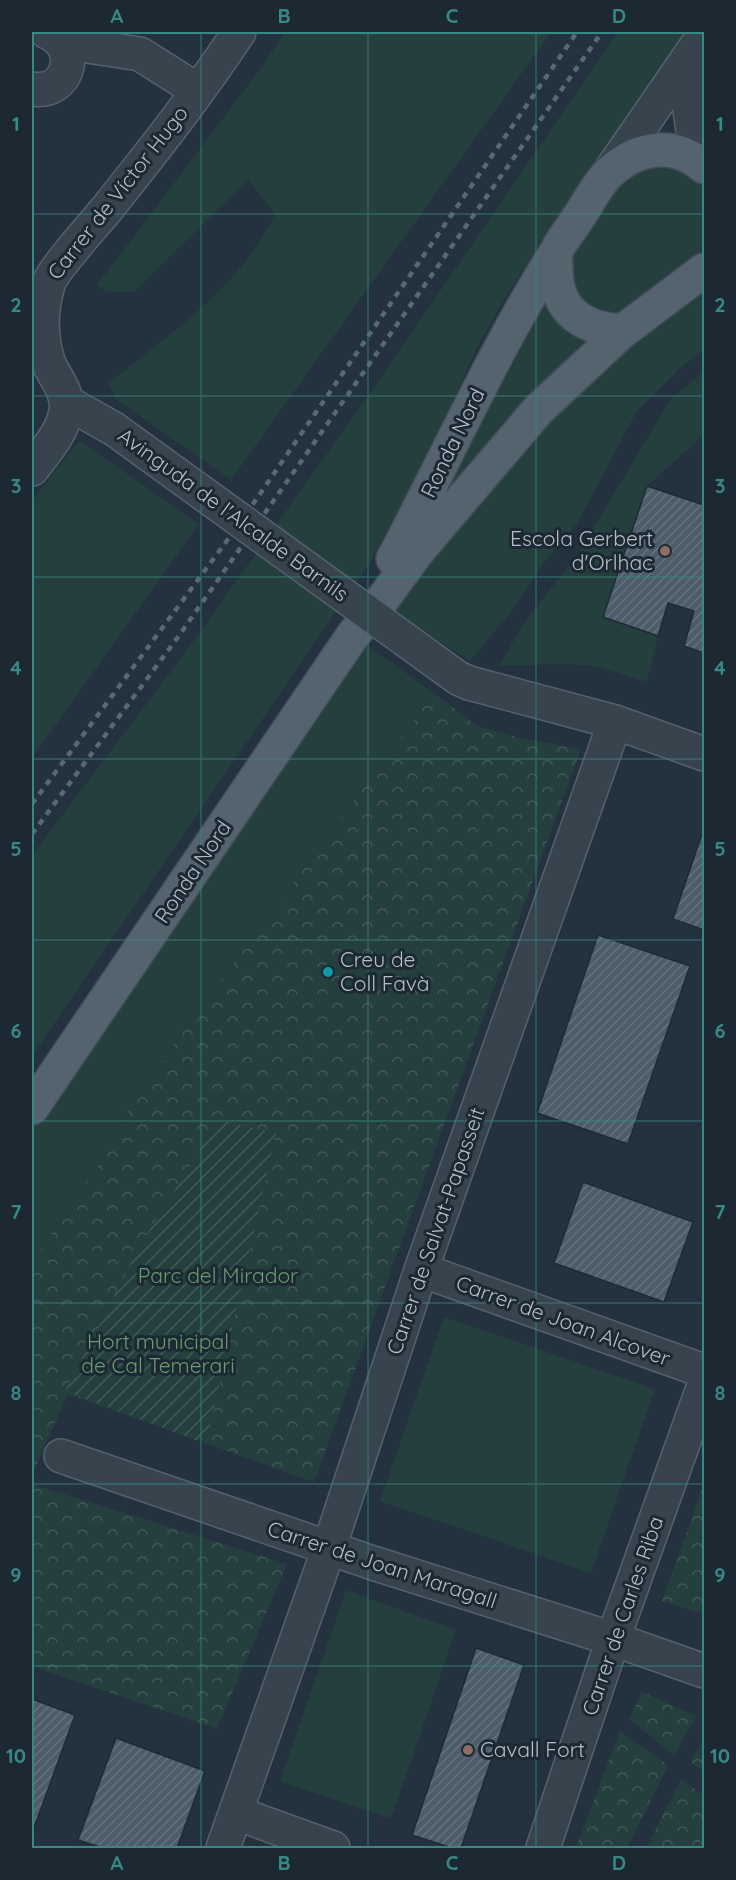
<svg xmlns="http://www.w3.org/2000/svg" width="736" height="1880" font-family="Quicksand,sans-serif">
	<defs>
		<pattern id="park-crowns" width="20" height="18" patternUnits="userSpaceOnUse" patternTransform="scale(1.5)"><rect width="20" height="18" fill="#253f3e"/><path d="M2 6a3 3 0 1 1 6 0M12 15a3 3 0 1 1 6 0" fill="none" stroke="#425959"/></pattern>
		<pattern id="garden-furrows" width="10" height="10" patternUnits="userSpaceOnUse" patternTransform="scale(1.5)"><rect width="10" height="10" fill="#253f3e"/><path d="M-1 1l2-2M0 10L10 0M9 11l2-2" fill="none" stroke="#425959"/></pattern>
		<pattern id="building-hatch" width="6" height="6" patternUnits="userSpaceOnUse" patternTransform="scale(1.5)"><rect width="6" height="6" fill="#4c5c69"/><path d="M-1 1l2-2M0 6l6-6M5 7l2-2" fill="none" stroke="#63727d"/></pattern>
	</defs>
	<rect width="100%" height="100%" fill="#23323e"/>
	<path fill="#253f3e" d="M285 32H551L231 480 116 399 109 383C170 334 241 286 275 214L248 180 134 292H107L97 285 264 64Z
		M618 32H688L511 288 480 342 421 469 370 562 32 1056V855L185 653 370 393Z
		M657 166C681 167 686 172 704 187V251L698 258 618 315 591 312 578 299 570 279 574 252 610 197 637 173Z
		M704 270V350L686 363 637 411 578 522 543 564 513 610 470 661 380 603 476 481Z
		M548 298 595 341 439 503Z
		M704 371V435L647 486 603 616 658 636 647 682 595 666 564 664 499 666 524 623 576 557 670 400Z
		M79 440 199 524 32 758V501Z
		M353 635 434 693 129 1105 123 1129 32 1263V1108Z
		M444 1317 655 1389 591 1573 380 1501Z
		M346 1590 456 1630 391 1819 280 1781Z"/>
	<path fill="url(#park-crowns)" d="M434 693 477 726 517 737 581 749 314 1482 68 1394 32 1475V1263L123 1129 129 1105Z
		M32 1484 287 1564 217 1729 32 1666Z
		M704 1484V1614L662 1601Z
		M642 1692 697 1716 674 1755 629 1719Z
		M620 1731 668 1765 627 1848H576Z
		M704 1738V1772L691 1762Z
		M681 1779 704 1796V1848H646Z"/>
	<path fill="url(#garden-furrows)" d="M219 1120 276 1133 206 1444 65 1391 143 1240Z"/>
	<path fill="url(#building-hatch)" stroke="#1e2b35" stroke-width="1.5" d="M647 486 704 505V653L684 646 694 611 668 603 658 636 603 617Z
		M704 828V930L673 919Z
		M598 935 690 966 628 1144 537 1113Z
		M583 1182 693 1222 664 1302 554 1263Z
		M476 1648 524 1665 461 1848H452L412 1835Z
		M32 1699 75 1715 34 1828 32 1827Z
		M116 1738 205 1771 177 1848H103L78 1840Z"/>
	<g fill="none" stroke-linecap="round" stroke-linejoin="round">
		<g stroke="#55616c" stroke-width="36">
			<path id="minor" d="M61 42 140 54 197 90
				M696 55 687 89 695 144 704 164
				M32 89C69 95 82 47 47 32
				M609 173 704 35
				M66 402 114 429
				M32 469C44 453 63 432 66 411 69 391 54 378 48 361 40 336 41 309 48 285 51 272 95 223 106 210 152 152 199 93 239 32
				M458 678 469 683 615 722 704 754
				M421 1270 704 1371
				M61 1456 373 1563 613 1639 704 1671
				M236 1813 333 1848
				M223 1848 329 1548 421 1270 615 722
				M543 1848 613 1639 704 1385"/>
		</g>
		<g stroke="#404d57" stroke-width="36">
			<path id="major" d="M704 167C675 141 638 146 609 173 598 183 587 205 578 218 573 227 558 244 556 253 555 258 556 266 556 271 557 313 585 329 623 331L704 270
				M393 559C447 457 494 350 556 252
				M32 1108 353 635 380 603 418 551 538 410 626 328"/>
		</g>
		<use href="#minor" stroke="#37444e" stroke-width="33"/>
		<use href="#major" stroke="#55636e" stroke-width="33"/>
		<path stroke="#596875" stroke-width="4.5" stroke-dasharray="6 6" stroke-linecap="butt" d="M32 804 240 523 577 32
			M32 834 178 637 602 32"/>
		<g stroke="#55616c" stroke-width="36" stroke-linecap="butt">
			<path id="minor-bridge" d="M114 429 458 678"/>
		</g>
		<use href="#minor-bridge" stroke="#37444e" stroke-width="33"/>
	</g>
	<path fill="none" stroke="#388885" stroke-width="1.5" stroke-opacity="0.55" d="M201 32V1848M368 32V1848M536 32V1848M32 214H704M32 396H704M32 577H704M32 759H704M32 940H704M32 1121H704M32 1303H704M32 1484H704M32 1666H704"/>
	<g fill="#8d6e63" stroke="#1c2933" stroke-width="2">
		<circle cx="665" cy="551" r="6"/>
		<circle cx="468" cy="1750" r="6"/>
	</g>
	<circle fill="#0f9aa8" stroke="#1c2933" stroke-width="2" cx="328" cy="972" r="6"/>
	<g text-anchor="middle" stroke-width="6" stroke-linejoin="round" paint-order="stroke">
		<g font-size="21" fill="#b3bec9" stroke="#1c2933">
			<text transform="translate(118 193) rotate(-52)" y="7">Carrer de Víctor Hugo</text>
			<text transform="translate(453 443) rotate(-64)" y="7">Ronda Nord</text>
			<text transform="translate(233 515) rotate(36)" y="7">Avinguda de l'Alcalde Barnils</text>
			<text transform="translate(193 872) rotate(-56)" y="7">Ronda Nord</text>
			<text transform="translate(436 1231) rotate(-71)" y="7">Carrer de Salvat-Papasseit</text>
			<text transform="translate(563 1321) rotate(20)" y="7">Carrer de Joan Alcover</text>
			<text transform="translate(382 1565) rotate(18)" y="7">Carrer de Joan Maragall</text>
			<text transform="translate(623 1616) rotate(-71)" y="7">Carrer de Carles Riba</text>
		</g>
		<g font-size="21" fill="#b3bec9" stroke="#1c2933" text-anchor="start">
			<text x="653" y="546" text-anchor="end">Escola Gerbert<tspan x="653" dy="24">d'Orlhac</tspan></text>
			<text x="340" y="967">Creu de<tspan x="340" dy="24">Coll Favà</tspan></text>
			<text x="480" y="1757">Cavall Fort</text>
		</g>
		<g font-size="21" fill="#6a9a6f" stroke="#1c2933">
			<text x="218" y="1283">Parc del Mirador</text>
			<text x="158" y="1349">Hort municipal<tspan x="158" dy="24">de Cal Temerari</tspan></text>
		</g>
	</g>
	<rect width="736" height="1880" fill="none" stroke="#1c2933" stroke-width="66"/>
	<rect x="33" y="33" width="670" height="1814" fill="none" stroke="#388885" stroke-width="2"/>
	<g font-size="20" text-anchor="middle" font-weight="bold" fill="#388885">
		<text x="117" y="23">A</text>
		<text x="284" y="23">B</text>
		<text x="452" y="23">C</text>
		<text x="619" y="23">D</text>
		<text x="16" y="131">1</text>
		<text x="720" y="131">1</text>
		<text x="16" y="312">2</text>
		<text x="720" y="312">2</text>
		<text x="16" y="493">3</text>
		<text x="720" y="493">3</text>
		<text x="16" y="675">4</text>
		<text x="720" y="675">4</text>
		<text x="16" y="856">5</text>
		<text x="720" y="856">5</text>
		<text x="16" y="1038">6</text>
		<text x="720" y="1038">6</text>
		<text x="16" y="1219">7</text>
		<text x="720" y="1219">7</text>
		<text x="16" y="1400">8</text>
		<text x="720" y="1400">8</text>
		<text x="16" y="1582">9</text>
		<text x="720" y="1582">9</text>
		<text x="16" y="1763">10</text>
		<text x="720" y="1763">10</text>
		<text x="117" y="1870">A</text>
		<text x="284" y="1870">B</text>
		<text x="452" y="1870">C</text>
		<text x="619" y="1870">D</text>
	</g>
</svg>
